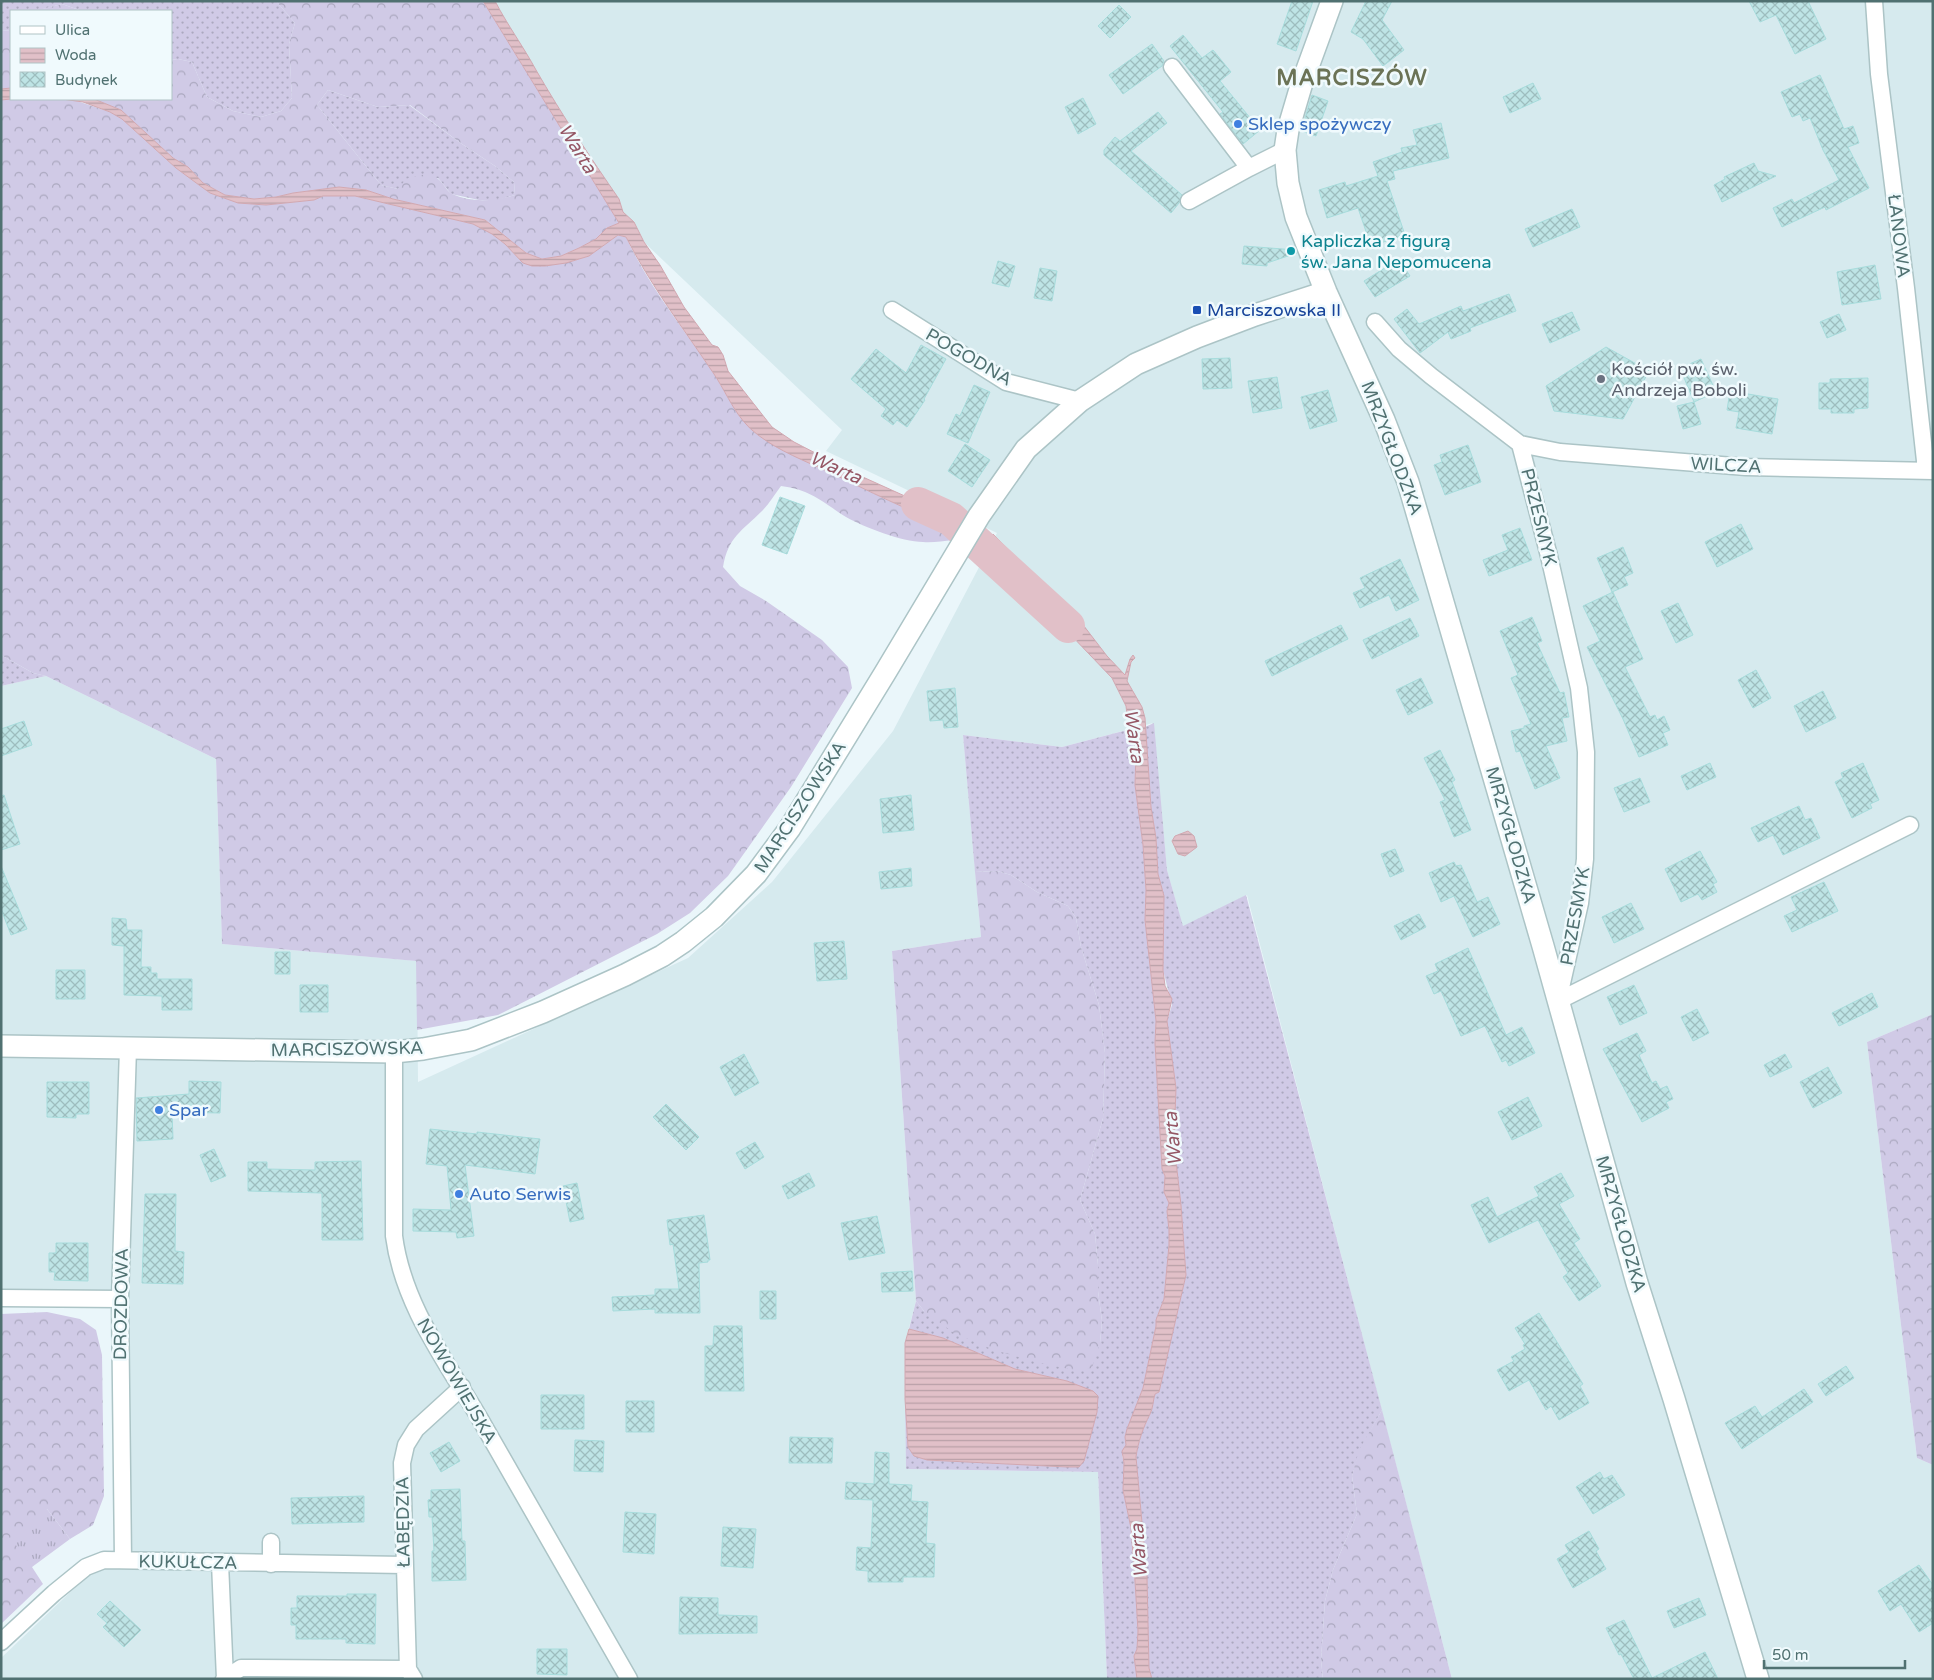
<svg xmlns="http://www.w3.org/2000/svg" width="1934" height="1680" font-family="'Varela Round',sans-serif">
	<defs>
		<pattern id="grass-dots" width="8" height="8" patternUnits="userSpaceOnUse" patternTransform="scale(1.25)"><rect width="8" height="8" fill="#d0cae6"/><path d="M2 2h.1M6 6h.1" fill="none" stroke="#aba8bf" stroke-width="1.8" stroke-linecap="round"/></pattern>
		<pattern id="forest-crowns" width="20" height="18" patternUnits="userSpaceOnUse" patternTransform="scale(1.25)"><rect width="20" height="18" fill="#d0cae6"/><path d="M2 6a3 3 0 1 1 6 0M12 15a3 3 0 1 1 6 0" fill="none" stroke="#aba8bf"/></pattern>
		<pattern id="park-tufts" width="24" height="20" patternUnits="userSpaceOnUse" patternTransform="scale(1.25)"><rect width="24" height="20" fill="#d0cae6"/><path d="M3 7l-1-3M5 7V3M7 7l1-3M15 17l-1-3M17 17v-4M19 17l1-3" fill="none" stroke="#aba8bf"/></pattern>
		<pattern id="water-rules" width="6" height="5" patternUnits="userSpaceOnUse" patternTransform="scale(1.25)"><rect width="6" height="5" fill="#e1c0c8"/><path d="M0 2.5h6" fill="none" stroke="#b9a0a7"/></pattern>
		<pattern id="building-cross-hatch" width="8" height="8" patternUnits="userSpaceOnUse" patternTransform="scale(1.25)"><rect width="8" height="8" fill="#bee4e5"/><path d="M0 0l8 8M0 8l8-8" fill="none" stroke="#9dbdbe"/></pattern>
	</defs>
	<rect width="100%" height="100%" fill="#eaf6fa"/>
	<path fill="#d6eaee" d="M486 1H1933V1014L1867 1042 1917 1458 1933 1465V1679H1452L1247 895 1183 927 1167 870 1153 723 1062 747 963 735 981 937 892 951 916 1301 905 1343 906 1469 1098 1472 1107 1679H1V1658L104 1560H123L120 1299 1 1298V686L46 676 216 759 222 944 417 961 418 1082 688 958 772 882 893 731 997 533 826 451 842 430 627 226Z"/>
	<path fill="url(#grass-dots)" d="M1 1H276L295 23 289 44 292 98 281 111 261 117 233 111 207 97 192 62 178 59 171 60V11H82L62 4 43 9 40 11H11V30L1 31Z
		M328 90 378 107 409 105 459 142 495 166 514 182 515 195 498 200H479L451 194 438 178 398 189 381 185 317 105Z
		M1 655 33 673 46 676 1 686Z
		M1154 723 1167 870 1183 926 1246 895 1382 1410 1360 1450 1352 1476 1357 1514 1333 1570 1325 1601 1321 1660 1323 1679H1152L1149 1668 1147 1577 1136 1457C1138 1442 1143 1428 1150 1414 1153 1409 1153 1400 1155 1394L1159 1392 1186 1275 1181 1205 1174 1144 1176 1088 1167 1021 1172 1005 1163 970 1164 896 1158 874 1156 838 1151 807 1145 727Z
		M1127 730 1136 751 1135 785 1143 845 1146 890 1145 920 1156 1021 1155 1043 1162 1169 1165 1176 1164 1192 1169 1203 1167 1211 1169 1230V1245L1164 1299 1156 1320V1326L1143 1388 1125 1437 1126 1445 1122 1456 1124 1463 1123 1490 1131 1528 1134 1564 1138 1631 1137 1649 1134 1656 1137 1679H1107L1098 1472 906 1469 905 1399 908 1447 914 1456 927 1460 1067 1467 1091 1433 1097 1412 1067 1381 1015 1369 943 1338 909 1329 916 1301 924 1311 1100 1343 1102 1321 1098 1291V1265L1095 1234 1080 1200 1103 1118 1105 1053 1099 1005 1081 947 1076 918 1068 906 1037 892 1011 875 997 871 975 872 963 735 1062 747Z"/>
	<path fill="url(#forest-crowns)" fill-rule="evenodd" d="M276 1H483L619 223 607 228 596 239 579 248 561 256 542 259 526 253 485 220 393 199 366 190 339 187 293 193 276 197 254 199 225 195 203 183 188 167 173 158 121 110 94 99H171V60L178 59 192 62 207 97 233 111 261 117 281 111 292 98 289 44 295 23ZM328 90 378 107 410 105 459 142 495 166 514 182 515 195C495 201 472 203 452 194 448 192 445 186 442 183 432 170 419 175 406 179L398 189 381 185 317 105Z
		M62 4 82 11H40L42 9Z
		M11 30V88L1 89V31Z
		M11 99H71L110 112 122 119 176 168 199 185 210 193 238 203 266 205 314 200 323 196H355L473 224 492 234 505 244 523 263 545 266 573 261 589 256 618 235 626 237C649 287 684 329 714 374 728 396 737 419 758 435 777 449 801 458 822 468 864 489 905 510 950 526L955 530 953 540C943 541 932 543 923 542 902 542 864 527 846 517 822 502 812 490 781 486 775 494 769 504 762 511 742 531 728 537 723 567L740 586 766 601 822 640 848 667 852 688 791 787 728 876 690 913 657 934 498 1015 417 1030 416 961 222 944 216 759 46 676 33 673 1 655V100Z
		M997 871 1011 875 1037 892 1068 906 1076 918 1081 947 1099 1005 1105 1053 1103 1118 1080 1200 1095 1234 1098 1265V1291L1102 1321 1100 1343 1092 1368 1078 1371 1036 1362 994 1350 954 1333 924 1311 916 1301 892 951 981 937 975 872Z
		M1933 1014V1465L1917 1458 1867 1042Z
		M47 1312 80 1319 96 1330 102 1355 104 1496 93 1525 70 1539 47 1509 32 1567 43 1584 1 1624V1314Z
		M1382 1410 1452 1679H1323L1321 1660 1325 1601 1333 1570 1357 1514 1352 1476 1359 1450Z"/>
	<path fill="url(#park-tufts)" d="M47 1509 70 1539 32 1567 10 1537Z"/>
	<path fill="url(#water-rules)" stroke="#d2a8b1" d="M483 1H495C508 26 523 46 536 70 562 115 590 157 619 199L623 212 634 222 644 242 660 265 684 307 712 345 718 347 723 355 728 371 772 427 794 442 854 473 960 521 955 530 950 526C908 511 869 491 829 472 805 461 779 451 758 435 736 419 728 395 714 374 683 328 651 286 626 237L618 235 589 256 566 263 545 266H532L523 263 505 244 492 234 473 224 355 196H323L314 200 266 205 238 203 210 193 199 185 176 168 122 119 110 112 83 102 62 99H94L121 110 173 158 188 167 203 183 225 195 254 199 276 197 293 193 339 187 366 190 393 199 485 220 526 253 542 259 561 256 579 248 596 239 607 228 619 223Z
		M11 88V99L1 100V89Z
		M993 534 1030 572 1013 588 995 570 978 559Z
		M1045 584 1077 617 1107 656 1125 675 1130 659 1133 655 1135 658 1131 662 1127 681 1142 707 1145 718 1151 807 1156 838 1158 874 1164 896 1163 970 1165 986 1172 999 1167 1021 1176 1088 1174 1144 1181 1205 1186 1275 1159 1392 1155 1394C1153 1400 1153 1409 1150 1414 1143 1428 1138 1442 1136 1457L1147 1577 1149 1668 1152 1679H1137L1134 1656 1137 1649 1138 1631 1135 1581 1131 1528 1123 1490 1124 1463 1122 1451 1126 1445 1125 1437 1127 1429 1143 1388 1156 1326V1320L1164 1299 1169 1245V1230L1167 1211 1169 1203 1164 1192 1165 1176 1162 1169 1155 1043 1156 1021 1145 920 1146 890 1143 845 1135 785 1136 751 1128 723 1126 706 1112 678 1046 609 1027 601Z
		M1188 831 1194 836 1197 847 1185 856 1178 854 1172 841 1175 836Z
		M909 1329 943 1338 1015 1369 1067 1381 1093 1391 1098 1396 1097 1412 1084 1461 1079 1467H1067L927 1460 914 1456 908 1447 905 1399V1343Z"/>
	<g fill="none" stroke-linecap="round" stroke-linejoin="round">
		<path stroke="#e1c0c8" stroke-width="34" d="M918 504 951 519 1068 626"/>
	</g>
	<path fill="url(#building-cross-hatch)" stroke="#a7dcdc" d="M1292 1H1313L1296 51 1277 44Z
		M1366 1H1392L1382 20 1404 50 1383 66 1363 39 1351 32Z
		M1749 1H1808L1826 39 1795 54 1776 15 1760 22Z
		M1119 5 1131 17 1110 38 1098 26Z
		M1183 35 1202 58 1213 50 1231 72 1220 81 1260 130 1243 144 1220 114 1223 112 1170 46Z
		M1152 44 1164 61 1162 66 1123 94 1109 75Z
		M1820 75 1844 129 1853 126 1859 143 1848 147 1869 188 1826 210 1825 207 1782 227 1773 208 1792 199 1794 203 1839 180 1823 150 1810 118 1803 121 1800 114 1792 117 1781 92Z
		M1533 83 1541 99 1510 113 1503 97Z
		M1312 95 1328 101 1316 136 1301 131Z
		M1083 98 1096 124 1078 134 1065 107Z
		M1158 112 1167 123 1131 151 1182 195 1179 203 1171 213 1104 155V150L1115 137 1120 141Z
		M1441 123 1449 158 1393 171 1395 179 1387 181 1405 235 1371 246 1358 208 1327 218 1319 190 1345 182 1346 186 1378 176 1373 162 1402 152 1401 148 1417 145 1413 130Z
		M1754 163 1758 171 1776 176 1722 202 1714 185 1725 179 1724 177Z
		M1572 209 1580 227 1533 247 1525 229Z
		M1244 246 1296 250 1297 253 1267 263V266L1242 264Z
		M1399 259 1410 276 1375 297 1364 281Z
		M998 261 1015 266 1009 287 992 283Z
		M1875 265 1881 299 1842 305 1837 272Z
		M1040 268 1057 271 1052 301 1034 298Z
		M1509 294 1516 311 1470 328 1471 331 1451 339 1448 332 1420 353 1394 319 1407 309 1419 324 1461 306 1463 311Z
		M1572 312 1580 330 1550 343 1542 324Z
		M1839 314 1846 330 1827 338 1820 322Z
		M921 345 946 359 924 399 925 400 907 427 897 420 893 425 881 416 886 409 851 379 876 349 906 373Z
		M1606 347 1649 371 1623 419 1554 411 1546 386Z
		M1230 358 1232 388 1203 389 1202 359Z
		M1701 359 1716 392 1694 402 1680 368Z
		M1277 377 1282 408 1253 413 1248 381Z
		M1868 378V408L1854 409V413H1831V409H1819V383H1830V379Z
		M974 385 990 392 968 443 947 434 956 414 960 416Z
		M1328 390 1337 421 1310 429 1301 397Z
		M1730 391 1778 399 1772 434 1736 428 1739 412 1727 410Z
		M1694 402 1701 424 1683 429 1677 406Z
		M965 444 990 460 972 487 948 471Z
		M1468 445 1481 482 1445 495 1434 465 1442 462 1440 455Z
		M780 497 805 506 787 554 762 545Z
		M1741 524 1753 549 1717 567 1705 542Z
		M1520 528 1532 560 1489 576 1483 560 1508 550 1502 535Z
		M1623 547 1633 573 1624 577 1628 585 1612 592 1597 558Z
		M1400 559 1419 600 1396 611 1389 595 1360 608 1353 593 1365 588 1360 578Z
		M1613 592 1643 659 1625 667 1650 717 1655 715 1657 720 1664 716 1670 730 1663 733 1668 745 1639 757 1623 719 1587 647 1600 641 1583 606Z
		M1678 603 1693 635 1676 643 1661 611Z
		M1532 617 1542 641 1537 643 1560 693 1564 692 1569 717 1562 718 1567 741 1546 746 1560 778 1535 789 1520 751 1516 752 1511 731 1524 728V726L1531 724 1511 678 1518 675 1500 631Z
		M1410 618 1419 636 1372 659 1363 640Z
		M1341 625 1348 639 1272 676 1265 661Z
		M1756 670 1771 698 1753 708 1738 680Z
		M1421 678 1433 703 1408 715 1396 690Z
		M955 688 958 727 944 728 943 720 930 721 927 691Z
		M1823 691 1836 718 1806 732 1794 706Z
		M24 721 32 745 1 756V729Z
		M1440 750 1455 780 1452 782 1471 830 1454 837 1440 802 1445 800 1424 758Z
		M1710 763 1716 777 1687 790 1681 776Z
		M1863 763 1879 800 1870 804 1872 808 1852 818 1835 782 1843 778 1841 773Z
		M1640 778 1650 802 1624 812 1614 788Z
		M4 795 20 844 1 850V796Z
		M911 795 914 830 883 833 880 799Z
		M1799 806 1805 820 1811 818 1820 838 1783 855 1773 835 1758 842 1751 828Z
		M1395 849 1404 871 1390 877 1381 854Z
		M1700 851 1717 882 1713 884 1717 892 1702 900 1698 894 1681 902 1665 869Z
		M1454 862 1456 866 1461 865 1477 902 1488 897 1500 924 1473 937 1454 896 1441 902 1429 873Z
		M1 866 27 929 11 935 1 909Z
		M911 868 912 886 881 889 879 872Z
		M1824 882 1838 911 1792 932 1784 916 1797 910 1791 897Z
		M1631 903 1644 929 1614 943 1602 917Z
		M1419 914 1426 927 1401 940 1394 926Z
		M112 918 126 919 127 930H142L141 967H151V973H157V979H192V1010H162V996L124 995V946L112 945Z
		M844 941 847 979 817 981 814 943Z
		M1468 948 1506 1035 1522 1027 1535 1053 1509 1066 1506 1060 1502 1062 1485 1026 1461 1036 1441 991 1434 994 1426 976 1438 971 1435 964Z
		M275 952H290V974H275Z
		M56 970H85V999H56Z
		M300 985H328V1012H300Z
		M1634 985 1647 1013 1620 1025 1607 997Z
		M1872 993 1878 1007 1839 1026 1832 1013Z
		M1697 1009 1709 1033 1693 1041 1681 1017Z
		M1637 1033 1646 1051 1639 1055 1652 1083 1656 1081 1660 1089 1667 1086 1673 1099 1666 1102 1669 1108 1642 1122 1603 1049Z
		M744 1054 759 1083 735 1096 720 1067Z
		M1785 1054 1792 1067 1770 1077 1764 1065Z
		M1828 1067 1842 1093 1813 1108 1800 1082Z
		M189 1081 221 1082 220 1113 172 1112 173 1139 137 1141 136 1098 189 1094Z
		M47 1082H89V1114H76V1118L47 1117Z
		M1528 1097 1542 1126 1512 1140 1498 1112Z
		M666 1104 699 1137 686 1150 653 1117Z
		M430 1129 477 1134V1132L540 1139 535 1174 465 1165 474 1236 457 1238 456 1232 413 1231V1209L451 1210 447 1166 426 1164Z
		M755 1142 764 1157 745 1169 736 1153Z
		M214 1149 226 1176 211 1182 200 1155Z
		M361 1161 363 1240H322V1193L248 1191V1162H267V1169L315 1170V1162Z
		M809 1173 815 1186 788 1199 782 1186Z
		M1561 1173 1574 1196 1559 1204 1580 1239 1574 1243 1601 1286 1579 1301 1563 1277 1568 1273 1538 1220 1489 1243 1471 1205 1488 1197 1497 1217 1539 1196 1534 1187Z
		M577 1183 584 1219 570 1222 563 1186Z
		M145 1194H176L175 1251 184 1252 183 1284 142 1283Z
		M704 1215 710 1260H708V1262L699 1263 700 1313H655V1309L613 1311 612 1297 655 1295V1289H679L673 1244 670 1245 667 1220Z
		M877 1216 885 1253 849 1260 841 1223Z
		M56 1243H88V1281L54 1280 55 1272H49V1253H56Z
		M912 1271 913 1291 882 1292 881 1273Z
		M760 1291H776V1319H760Z
		M1539 1313 1583 1384 1580 1386 1589 1403 1559 1420 1551 1406 1546 1410 1529 1380 1509 1391 1497 1370 1514 1361 1511 1357 1525 1349 1523 1345 1525 1344 1515 1328Z
		M714 1326H742L744 1391H705V1346H713Z
		M1846 1366 1854 1378 1826 1396 1818 1384Z
		M1804 1389 1813 1402 1742 1449 1725 1423 1755 1406 1762 1417Z
		M541 1395H584V1429H541Z
		M626 1401H654V1432H626Z
		M790 1437 833 1438 832 1463H789Z
		M575 1440 604 1441 603 1472 574 1471Z
		M449 1442 460 1461 441 1472 430 1453Z
		M875 1452 889 1453V1484L912 1485 911 1501 928 1502 926 1543 935 1544 934 1577H903V1582H868V1571L856 1570 857 1547 871 1548 873 1500 845 1499 846 1482 874 1484Z
		M1600 1472 1604 1479 1612 1475 1625 1495 1593 1514 1576 1487Z
		M460 1489 462 1541H465L466 1580 432 1581V1551H434L432 1517H429L428 1500 431 1499V1490Z
		M364 1496V1522L292 1524 291 1498Z
		M625 1512 656 1514 654 1554 623 1552Z
		M723 1527 756 1529 753 1568 721 1566Z
		M1589 1531 1599 1549 1596 1551 1606 1569 1573 1588 1557 1559 1569 1552 1565 1545Z
		M1919 1565 1933 1585V1623L1919 1632 1901 1604 1890 1611 1878 1591Z
		M347 1594H376L375 1644 346 1643V1639H296V1625H291V1608H297V1596H347Z
		M680 1597 718 1598V1615L757 1616V1633L679 1634Z
		M1699 1598 1706 1615 1674 1628 1667 1611Z
		M110 1601 141 1630 124 1647 103 1627 107 1623 97 1614Z
		M1624 1620 1652 1678 1705 1652 1718 1679H1634L1621 1654 1619 1655 1606 1628Z
		M537 1649H567V1675L537 1674Z"/>
	<g fill="none" stroke-linecap="round" stroke-linejoin="round">
		<g stroke="#acc4c6" stroke-width="19">
			<path id="minor" d="M1874 1 1879 74 1906 288 1926 470
				M1172 67 1249 168
				M1189 201 1249 168 1285 150
				M892 310 1006 382 1080 401
				M1375 322 1399 349 1431 376 1520 444 1560 452 1746 467 1933 471
				M1520 444 1549 556 1579 688 1586 752 1585 859 1580 903 1558 1001 1910 825
				M394 1052V1236C403 1305 446 1361 480 1419 530 1506 579 1592 629 1679
				M1 1298 120 1299
				M271 1542V1564
				M123 1560 120 1299 128 1048
				M220 1563 225 1679
				M1 1642 54 1593 86 1567 104 1560 404 1565
				M224 1679 241 1668 408 1669
				M414 1679 408 1669 402 1463 406 1445 416 1429 462 1387"/>
		</g>
		<g stroke="#acc4c6" stroke-width="24">
			<path id="tertiary" d="M1332 1 1301 86 1288 130 1285 150 1288 183 1296 217 1326 292 1384 420 1408 482 1543 946 1637 1283 1674 1399 1758 1679
				M1 1046 394 1052 423 1049 471 1040 543 1012 625 975 662 956 683 942 714 917 756 874 790 828 885 673 979 516 1026 449 1080 401 1136 364 1197 337 1255 315 1326 292"/>
		</g>
		<use href="#minor" stroke="#fff" stroke-width="16"/>
		<use href="#tertiary" stroke="#fff" stroke-width="21"/>
	</g>
	<g fill="#3f7fe0" stroke="#f0fafd" stroke-width="2">
		<circle cx="1238" cy="124" r="5"/>
		<circle cx="159" cy="1110" r="5"/>
		<circle cx="459" cy="1194" r="5"/>
	</g>
	<circle fill="#0f9aa8" stroke="#f0fafd" stroke-width="2" cx="1291" cy="251" r="5"/>
	<rect fill="#1a4fb4" stroke="#f0fafd" stroke-width="2" x="1192" y="305" width="10" height="10" rx="2.5"/>
	<circle fill="#6b7280" stroke="#f0fafd" stroke-width="2" cx="1601" cy="379" r="5"/>
	<g text-anchor="middle" stroke-width="5" stroke-linejoin="round" paint-order="stroke">
		<g font-size="18" fill="#366cbe" stroke="#f0fafd" text-anchor="start">
			<text x="1248" y="130">Sklep spożywczy</text>
			<text x="169" y="1116">Spar</text>
			<text x="469" y="1200">Auto Serwis</text>
		</g>
		<g font-size="18" fill="#507171" stroke="#f0fafd">
			<text transform="translate(1899 236) rotate(83)" y="6">ŁANOWA</text>
			<text transform="translate(969 357) rotate(30)" y="6">POGODNA</text>
			<text transform="translate(1392 448) rotate(69)" y="6">MRZYGŁODZKA</text>
			<text transform="translate(1726 465) rotate(3)" y="6">WILCZA</text>
			<text transform="translate(1539 517) rotate(76)" y="6">PRZESMYK</text>
			<text transform="translate(800 807) rotate(-57)" y="6">MARCISZOWSKA</text>
			<text transform="translate(1511 835) rotate(74)" y="6">MRZYGŁODZKA</text>
			<text transform="translate(1575 916) rotate(-80)" y="6">PRZESMYK</text>
			<text transform="translate(347 1049) rotate(-1)" y="6">MARCISZOWSKA</text>
			<text transform="translate(1621 1224) rotate(74)" y="6">MRZYGŁODZKA</text>
			<text transform="translate(121 1304) rotate(-89)" y="6">DROZDOWA</text>
			<text transform="translate(457 1381) rotate(60)" y="6">NOWOWIEJSKA</text>
			<text transform="translate(403 1522) rotate(-91)" y="6">ŁABĘDZIA</text>
			<text transform="translate(188 1562) rotate(1)" y="6">KUKUŁCZA</text>
		</g>
		<g font-size="18" fill="#0d838f" stroke="#f0fafd" text-anchor="start">
			<text x="1301" y="247">Kapliczka z figurą<tspan x="1301" dy="21">św. Jana Nepomucena</tspan></text>
		</g>
		<g font-size="18" fill="#164399" stroke="#f0fafd" text-anchor="start">
			<text x="1207" y="316">Marciszowska II</text>
		</g>
		<g font-size="18" fill="#5b616d" stroke="#f0fafd" text-anchor="start">
			<text x="1611" y="375">Kościół pw. św.<tspan x="1611" dy="21">Andrzeja Boboli</tspan></text>
		</g>
		<g font-size="19" font-style="italic" fill="#955765" stroke="#f0fafd">
			<text transform="translate(578 148) rotate(58)" y="7">Warta</text>
			<text transform="translate(836 467) rotate(24)" y="7">Warta</text>
			<text transform="translate(1135 736) rotate(82)" y="7">Warta</text>
			<text transform="translate(1172 1139) rotate(-95)" y="7">Warta</text>
			<text transform="translate(1138 1551) rotate(-94)" y="7">Warta</text>
		</g>
		<g font-size="22" font-weight="bold" letter-spacing="1" fill="#6b7356" stroke="#f0fafd">
			<text x="1352" y="85">MARCISZÓW</text>
		</g>
	</g>
	<rect width="1934" height="1680" fill="none" stroke="#507171" stroke-width="5"/>
	<rect x="10" y="10" width="162" height="90" fill="#f0fafd" stroke="#b0c3c5"/>
	<rect x="20" y="26" width="25" height="8" fill="#ffffff" stroke="#b0c3c5"/>
	<text x="55" y="35" font-size="15" fill="#507171">Ulica</text>
	<rect x="20" y="48" width="25" height="15" fill="url(#water-rules)" stroke="#b0c3c5"/>
	<text x="55" y="60" font-size="15" fill="#507171">Woda</text>
	<rect x="20" y="72" width="25" height="15" fill="url(#building-cross-hatch)" stroke="#b0c3c5"/>
	<text x="55" y="85" font-size="15" fill="#507171">Budynek</text>
	<path d="M1764 1660v8h141v-8" fill="none" stroke="#507171" stroke-width="2.5"/>
	<text x="1772" y="1660" font-size="15" fill="#507171" stroke="#f0fafd" stroke-width="4" paint-order="stroke">50 m</text>
</svg>
